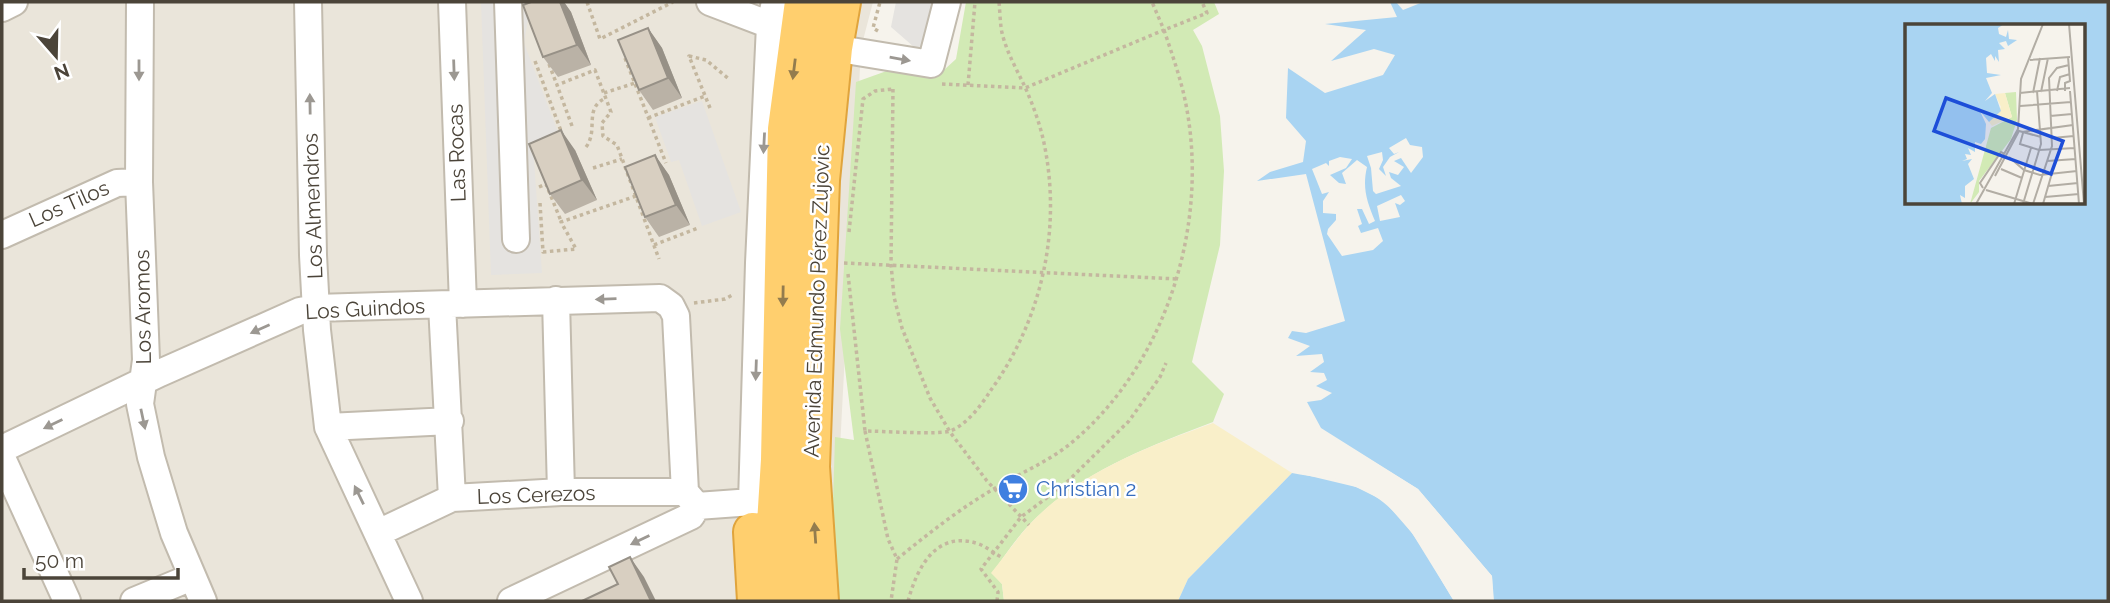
<svg xmlns="http://www.w3.org/2000/svg" width="2110" height="603" font-family="Raleway,sans-serif">
	<rect width="100%" height="100%" fill="#f6f3ec"/>
	<path fill="#eae5da" d="M2 2H873L861 48 832 601H2Z"/>
	<path fill="#d2eab5" d="M966 2H1214L1219 14 1193 30 1202 46 1220 116 1224 171 1220 245 1192 362 1224 394 1213 422C1147 447 1078 473 1028 526 1015 540 1004 557 992 573L1002 584 1004 601H834L832 537 835 437 854 440 840 329 856 82 895 68 944 70 956 59Z"/>
	<path fill="#f9efc9" d="M1213 423 1292 473 1188 579 1178 601H1004L1002 584 991 573C1004 557 1015 541 1028 526 1077 473 1147 447 1213 423Z"/>
	<path fill="#e5e3e0" d="M481 2H531L524 43 559 135 533 146 542 273 491 275Z
		M896 2H959L954 32 937 46 914 47 891 27Z
		M702 101 741 212 702 226 679 160 671 162 655 117Z"/>
	<path fill="#a9d4f2" fill-rule="evenodd" d="M1390 2H1396L1403 10 1423 2H2108V601H1493L1492 576 1418 489 1321 428 1307 402 1321 400 1332 393 1316 386 1327 380 1324 373 1310 372 1324 362 1322 354 1296 356 1310 346 1288 338 1292 331 1306 333 1345 321 1306 174 1257 181 1270 172 1303 162 1306 141 1286 118 1288 68 1325 93 1383 75 1395 55 1374 49 1331 61 1366 30 1325 24 1397 17ZM1907 26H2084V203H1907ZM1406 138 1410 145 1422 147 1423 157 1411 173 1401 158 1394 161 1404 167 1398 175 1389 172 1391 178 1401 186 1376 194 1373 191 1371 168 1367 156 1382 152 1383 160 1379 169 1386 176 1383 167 1390 157 1399 152 1394 154 1389 148ZM1340 157 1352 159 1346 168 1330 175 1339 183 1346 184 1342 173 1357 160 1367 167C1362 188 1367 202 1375 221L1369 224 1362 209H1357L1362 224 1358 226 1361 233 1378 228 1383 241 1373 250 1342 256 1327 234 1328 229 1336 220V214L1323 213V201L1329 192 1322 194 1312 169 1326 163 1329 166V161ZM1401 195 1405 201 1400 205 1395 203 1400 217 1380 221 1377 206Z
		M1292 473C1313 477 1336 479 1356 487 1404 504 1429 561 1454 601H1178L1188 579Z"/>
	<path fill="#f6f3ec" d="M1316 426 1418 489 1492 576 1494 601H1490L1488 578 1416 492 1319 431Z
		M1293 469 1357 483 1386 498 1415 531 1457 601H1454L1412 533 1384 501 1356 487 1289 471Z"/>
	<g fill="none" stroke-linecap="round" stroke-linejoin="round">
		<g stroke="#c2bbae" stroke-width="30">
			<path id="minor" d="M140 2 139 182 146 360 140 404 151 457 174 533 203 601
				M308 2 313 255 317 330 328 427 409 601
				M452 2 463 304
				M508 2 516 239
				M710 2 770 25
				M2 8 14 2
				M833 48 931 64 947 2
				M2 235 117 183 139 182
				M556 300 561 492
				M442 305 452 498
				M328 427 450 421
				M2 449 160 373 300 311 315 308 660 298 671 306 676 316 685 492
				M2 458 67 601
				M378 533 452 498 561 492H685L697 506 752 502 759 263 770 25 775 2
				M134 601 192 577
				M511 601 691 516 697 506"/>
		</g>
		<g stroke="#e0a43c" stroke-width="42">
			<path id="highway" d="M753 532 757 601
				M785 601 776 524 780 460 787 129 804 2
				M819 601 810 467 820 180 833 48 841 2"/>
		</g>
		<path stroke="#c4b79f" stroke-width="3.5" stroke-dasharray="3.5 3.5" stroke-linecap="butt" d="M587 2 600 39 673 2
			M878 31 873 28 880 2
			M625 58 666 163
			M535 61 561 131
			M549 64 557 85
			M942 84 1025 88 1164 30 1152 2
			M968 85 975 2
			M893 89 891 264 894 297 902 328 930 398 950 432 987 481 1029 525
			M604 93 635 83
			M710 108 689 56 706 60 729 79
			M648 118 705 96
			M572 126 557 85 595 70 611 112 602 123 603 136 617 145 659 259
			M586 147C599 130 583 108 606 98
			M593 168 622 159
			M539 187 546 184 561 221
			M540 203 543 252 576 249 561 222 636 196
			M849 232 863 99 875 91 893 89
			M654 245 698 228
			M844 263 1177 279
			M848 274 865 431C880 431 940 435 950 431 967 425 982 404 991 390 1042 319 1062 229 1044 143 1040 124 1033 105 1025 87 1017 70 1007 53 1002 33 1000 23 1000 12 999 2
			M694 303 725 299 734 294
			M865 431 888 539 897 559 891 601
			M897 559C928 534 958 510 992 490 1018 474 1046 463 1070 444 1169 363 1213 215 1183 91 1178 71 1171 51 1164 30L1207 13 1202 2
			M908 601C917 568 936 529 979 544 987 547 995 554 1003 558
			M997 601 998 592 981 569 1021 517 1064 485 1129 421 1160 377 1166 363"/>
		<use href="#minor" stroke="#fff" stroke-width="26"/>
		<use href="#highway" stroke="#ffcf6e" stroke-width="38"/>
	</g>
	<path fill="#bab2a6" d="M531 2H564L571 12 591 65 558 77 543 57Z
		M648 28 662 48 682 98 653 110 639 90Z
		M575 150 597 200 565 214 550 194Z
		M655 155 669 175 690 225 659 237 645 217Z"/>
	<path fill="#979187" d="M560 2H564L571 12 591 65 577 45Z
		M648 28 662 48 682 98 668 78Z
		M561 130 575 150 597 200 582 180Z
		M655 155 669 175 690 225 676 205Z
		M630 557 644 577 656 601H651Z"/>
	<path fill="#d8cfc1" stroke="#979187" stroke-width="2" d="M531 2H560L577 45 543 57 523 5Z
		M648 28 668 78 639 90 618 40Z
		M561 130 582 180 550 194 529 144Z
		M655 155 676 205 645 217 625 167Z
		M630 557 651 601H582L618 584 609 567Z"/>
	<defs><path id="oneway-solid" d="M-6-.8H1V-3.2L6.5 0L1 3.2V.8H-6Z" transform="scale(1.75)"/></defs>
	<g fill="#9c9892">
		<use href="#oneway-solid" transform="translate(900 59) rotate(10)"/>
		<use href="#oneway-solid" transform="translate(139 70) rotate(90)"/>
		<use href="#oneway-solid" transform="translate(454 70) rotate(88)"/>
		<use href="#oneway-solid" transform="translate(310 104) rotate(-91)"/>
		<use href="#oneway-solid" transform="translate(764 143) rotate(93)"/>
		<use href="#oneway-solid" transform="translate(606 299) rotate(178)"/>
		<use href="#oneway-solid" transform="translate(260 329) rotate(156)"/>
		<use href="#oneway-solid" transform="translate(756 370) rotate(92)"/>
		<use href="#oneway-solid" transform="translate(143 419) rotate(78)"/>
		<use href="#oneway-solid" transform="translate(53 424) rotate(154)"/>
		<use href="#oneway-solid" transform="translate(359 495) rotate(-116)"/>
		<use href="#oneway-solid" transform="translate(640 540) rotate(154)"/>
	</g>
	<g fill="#937c4e">
		<use href="#oneway-solid" transform="translate(794 69) rotate(97)"/>
		<use href="#oneway-solid" transform="translate(783 296) rotate(91)"/>
		<use href="#oneway-solid" transform="translate(815 533) rotate(-94)"/>
	</g>
	<defs>
		<g id="supermarket-disc" transform="scale(1.575)"><circle r="9.5" fill="#3f7fe0" stroke="#fff"/><path d="M-6-5.5h2.5l.6 2H6L4.5 2H-2.5L-4.4-4H-6ZM-1.5 3.2a1.3 1.3 0 1 0 .1 0ZM3 3.2a1.3 1.3 0 1 0 .1 0Z" fill="#fff"/></g>
	</defs>
	<g fill-rule="evenodd">
		<use href="#supermarket-disc" x="1013" y="489"/>
	</g>
	<g text-anchor="middle" stroke-width="5" stroke-linejoin="round" paint-order="stroke">
		<g font-size="21" fill="#4b4439" stroke="#fff">
			<text transform="translate(457 153) rotate(-92)" y="7">Las Rocas</text>
			<text transform="translate(69 204) rotate(-24)" y="7">Los Tilos</text>
			<text transform="translate(313 206) rotate(-92)" y="7">Los Almendros</text>
			<text transform="translate(817 301) rotate(-88)" y="7">Avenida Edmundo Pérez Zujovic</text>
			<text transform="translate(143 307) rotate(-91)" y="7">Los Aromos</text>
			<text transform="translate(365 309) rotate(-3)" y="7">Los Guindos</text>
			<text transform="translate(536 495) rotate(-2)" y="7">Los Cerezos</text>
		</g>
		<g font-size="21" fill="#366cbe" stroke="#fff" text-anchor="start">
			<text x="1036" y="496">Christian 2</text>
		</g>
	</g>
	<g transform="translate(1905 24)">
		<rect width="180" height="180" fill="#f6f3ec"/>
		<path d="M111 68 112 96 106 115 74 157V168L65 180 86 104 107 93 100 69Z" fill="#d2eab5"/>
		<path d="M100 69 107 93 87 102 84 98 96 83 90 70Z" fill="#f9efc9"/>
		<path d="M0 0H99L93 4 94 10 101 13 103 6 104 15 112 16 103 22 101 17 94 19 100 25 93 26 94 38 90 32V37L86 30 81 34 82 49 96 51 81 54 87 69 80 77 90 70 96 87 84 98 75 87 81 100 80 115 76 120 70 118V128L63 124 66 131 60 130 62 135 57 137 67 135 63 140 69 155 60 162V174L55 171 57 180H0Z" fill="#a9d4f2"/>
		<path fill="none" stroke="#b2ada4" stroke-width="2" d="M164 0 179 180M125 36 165 33M152 67 155 53 165 50M160 67V59L165 57 163 33M165 67 174 180M136 68 143 34M115 69 165 64M128 69 135 34M115 82 166 78M145 92 167 90M117 108 168 101M118 109 115 120 134 126 170 124M147 114 169 112M104 133 119 146 135 151 172 147M142 137 171 135M96 145 117 154M90 152 114 107 136 113M143 162 173 159M78 164 75 159 96 128 100 130M81 166 128 180M140 173 174 170M71 180 113 105 116 55 138 0M109 180 126 124M118 180 136 120 132 67M128 180 147 122 144 54 152 44 164 41M138 180 147 149"/>
		<path fill="#1d4ed8" fill-opacity="0.15" stroke="#1d4ed8" stroke-width="3.5" d="M41 74 158 117 146 150 29 107Z"/>
		<rect width="180" height="180" fill="none" stroke="#4b4439" stroke-width="3.5"/>
	</g>
	<rect width="2110" height="603" fill="none" stroke="#4b4439" stroke-width="7"/>
	<g transform="translate(56 56) rotate(160)" stroke="#ffffff" stroke-width="5" paint-order="stroke">
	<path d="M0-5L12 26L0 18L-12 26Z" fill="#4b4439"/>
	<text y="-10" font-size="19" font-weight="bold" text-anchor="middle" fill="#4b4439">N</text>
	</g>
	<path d="M24 568v10h154v-10" fill="none" stroke="#4b4439" stroke-width="3.5"/>
	<text x="35" y="568" font-size="21" fill="#4b4439" stroke="#ffffff" stroke-width="5" paint-order="stroke">50 m</text>
</svg>
